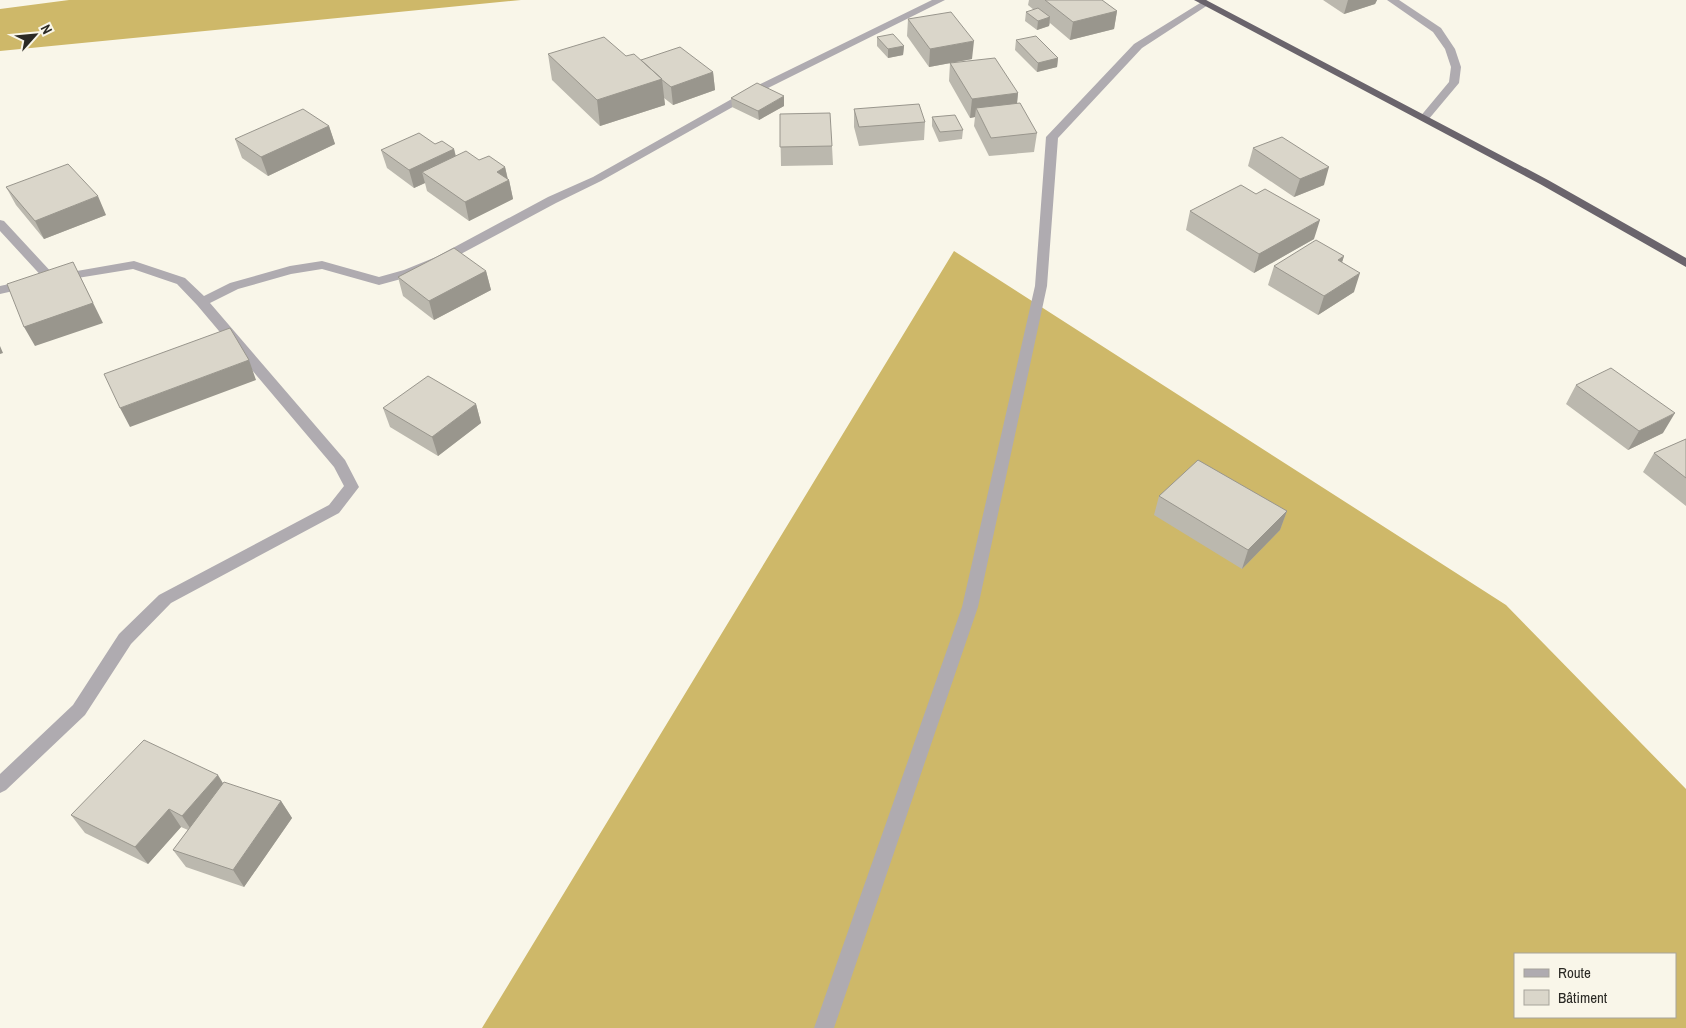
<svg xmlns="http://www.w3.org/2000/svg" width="1686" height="1028" font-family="'Archivo Narrow',sans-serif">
	<rect width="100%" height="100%" fill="#f9f6e9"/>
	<path fill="#ceb869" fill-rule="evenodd" d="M69 0H521L0 51V9Z
		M954 251 1506 605 1686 789V1028H482ZM1515 954H1675V1017H1515Z"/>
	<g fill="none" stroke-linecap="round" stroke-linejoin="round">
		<path fill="#afabb0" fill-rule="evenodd" d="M932 0H945L754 95 601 181 556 203 444 263 412 276 379 285 322 269 291 274 238 289 210 303 345 460 359 487 339 513 171 603 131 644 85 715 6 790 0 793V774L73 705 119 634 159 595 329 505 344 486 334 467 197 305 177 284 133 269 59 281H46L0 231V220L4 221 54 275 134 261 185 278 204 296 230 283 290 266 322 261 379 277 404 270 436 257 548 197 593 177 746 91Z
			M1205 0 1208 1V5L1142 48 1058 138 1047 286 978 607 834 1028H814L962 607 1035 286 1046 137 1134 44Z
			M27 280 31 281 33 284 31 287 0 294V286Z"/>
		<path fill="#afabb0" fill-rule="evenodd" d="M1387 0H1399L1441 28 1455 49 1461 67 1459 83 1428 120 1424 121 1419 118 1449 82 1451 67 1445 49 1433 32Z"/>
		<path fill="#6a646c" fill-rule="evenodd" d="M1194 0H1206L1548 180 1686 258V267L1540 184Z"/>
	</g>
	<path fill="#bbb8ae" d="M1029 0H1102L1117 11 1114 29 1070 40 1050 23 1049 26 1037 30 1025 21 1026 12 1034 10 1028 5Z
		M1323 0H1377L1375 4 1344 14Z
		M908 19 972 59 929 67 907 36Z
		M877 37 904 46 903 55 888 58 877 46Z
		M1016 40 1058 58 1057 67 1037 72 1015 50Z
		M548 54 626 56 641 60 713 72 715 90 673 105 664 98 665 105 600 126 552 80Z
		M950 63 1018 93 1017 104 1037 133 1034 152 989 156 974 126 975 117 970 118 949 81Z
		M731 98 784 106 759 120 732 107Z
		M854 109 925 122 924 140 859 146 854 127Z
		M780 114 832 146 833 165 781 166Z
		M932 117 963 130 962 139 939 142 932 126Z
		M329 126 335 144 268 176 242 158 235 139Z
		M435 144 454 149 456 156 479 160 505 167 508 179 509 180 513 199 469 221 427 191 425 183 414 188 387 168 381 150Z
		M1253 148 1324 185 1294 197 1248 166Z
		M6 187 106 215 44 239 16 205Z
		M1190 211 1314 239 1254 273 1186 230Z
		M1344 256 1342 262 1354 292 1318 315 1268 285 1274 266Z
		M486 271 491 290 434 320 403 296 398 277Z
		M1576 385 1663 433 1628 450 1566 404Z
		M476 404 481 423 438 456 390 427 383 408Z
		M1686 439V506L1643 472 1654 453Z
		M1159 496 1287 511 1280 530 1242 569 1154 515Z
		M223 783 281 801 292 818 244 887 186 867 173 850 188 830 181 827 148 864 85 833 71 815Z"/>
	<path fill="#99968d" d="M1348 0H1377L1375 4 1344 14Z
		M1117 11 1114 29 1070 40 1073 22Z
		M1050 17 1049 26 1037 30 1038 21Z
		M974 41 972 59 929 67 930 49Z
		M904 46 903 55 888 58V49Z
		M1058 58 1057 67 1037 72 1038 63Z
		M713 72 715 90 673 105 671 87Z
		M662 79 665 105 600 126 597 100Z
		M1018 93 1016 112 976 108 975 117 970 118 972 99Z
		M784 96V106L759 120 758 111Z
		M329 126 335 144 268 176 261 157Z
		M454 149 458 168 422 172 425 183 414 188 409 170Z
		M505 167 508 181 509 180 513 199 469 221 465 202 497 172Z
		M1329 167 1324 185 1294 197 1300 179Z
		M98 196 106 215 44 239 35 221Z
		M1320 220 1314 239 1254 273 1259 254Z
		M1344 256 1338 275V260Z
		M73 262 103 323 35 346 24 327Z
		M486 271 491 290 434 320 429 301Z
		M1360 273 1354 292 1318 315 1324 296Z
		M0 346 3 353 0 354Z
		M249 360 256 380 130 427 120 408Z
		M476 404 481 423 438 456 432 437Z
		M1675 413 1663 433 1628 450 1639 431Z
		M1287 511 1280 530 1242 569 1248 550Z
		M218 775 229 793 194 834 182 816Z
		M281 801 292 818 244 887 233 870Z
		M169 809 181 827 148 864 135 847Z"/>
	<path fill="#dad6ca" stroke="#99968d" d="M1045 0H1102L1117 11 1073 22Z
		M1038 8 1050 17 1038 21 1026 12Z
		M951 12 974 41 930 49 908 19Z
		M893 34 904 46 888 49 877 37Z
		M1036 36 1058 58 1038 63 1016 40Z
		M604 37 626 56 634 54 662 79 597 100 548 54Z
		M680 47 713 72 671 87 661 79H662L641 60Z
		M995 58 1018 93 972 99 950 63Z
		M757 83 784 96 758 111 731 98Z
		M1020 103 1037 133 991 138 976 108Z
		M919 104 925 122 859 127 854 109Z
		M303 109 329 126 261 157 235 139Z
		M830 113 832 146 780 147V114Z
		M955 115 963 130 940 132 932 117Z
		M419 133 435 144 442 141 454 149 409 170 381 150Z
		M1282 137 1329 167 1300 179 1253 148Z
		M466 151 479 160 489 156 505 167 497 172 509 180 465 202 422 172Z
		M68 164 98 196 35 221 6 187Z
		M1241 185 1256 194 1265 189 1320 220 1259 254 1190 211Z
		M1316 240 1344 256 1338 260 1360 273 1324 296 1274 266Z
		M454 248 486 271 429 301 398 277Z
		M73 262 93 303 24 327 7 284Z
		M230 328 249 360 120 408 104 374Z
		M1611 368 1675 413 1639 431 1576 385Z
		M428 376 476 404 432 437 383 408Z
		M1686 439V478L1654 453Z
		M1198 460 1287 511 1248 550 1159 496Z
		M144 740 218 775 182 816 169 809 135 847 71 815Z
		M224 782 281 801 233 870 173 850Z"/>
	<rect x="1514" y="953" width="162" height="65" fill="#f9f6e9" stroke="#a7a49b"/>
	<rect x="1524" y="969" width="25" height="8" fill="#afabb0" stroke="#a7a49b"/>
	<text x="1558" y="978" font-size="15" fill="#2b2a25">Route</text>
	<rect x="1524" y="990" width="25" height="15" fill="#dad6ca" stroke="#a7a49b"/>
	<text x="1558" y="1003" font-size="15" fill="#2b2a25">Bâtiment</text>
	<g transform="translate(35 35) rotate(63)" stroke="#f9f6e9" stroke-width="4" paint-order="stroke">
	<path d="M0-4L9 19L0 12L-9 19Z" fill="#2b2a25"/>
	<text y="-8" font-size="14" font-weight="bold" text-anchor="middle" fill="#2b2a25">N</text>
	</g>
</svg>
